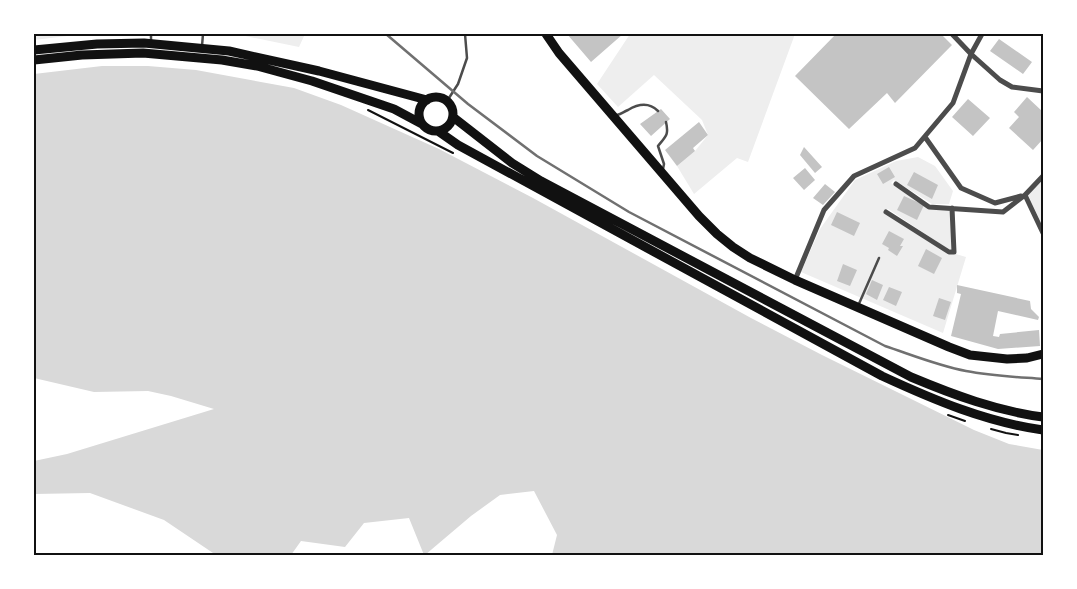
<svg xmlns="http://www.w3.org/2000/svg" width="1077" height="589" font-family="'Noto Sans',sans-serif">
	<rect width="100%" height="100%" fill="#fff"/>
	<path fill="#eee" d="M34 34H84L34 40Z
		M236 34H305L299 47Z
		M630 34H795L748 162 737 158 694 194 677 166 695 151 708 135 702 120 654 75 618 107 597 84Z
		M918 157 935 166 953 191 949 204H932L894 180 891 183 929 209 950 210 952 249H948L888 209 886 212 949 252 966 257 943 333 801 272 820 229 855 180 896 161Z
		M1043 180V227L1028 195Z"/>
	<path fill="#d9d9d9" d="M102 66H148L196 70 294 88 341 105 439 149 533 198 751 318 822 355 974 430 1009 444 1043 450V555H552L557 535 534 491 500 495 471 516 425 555H424L409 518 364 523 345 547 301 541 291 555H216L164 520 90 493 34 494V461L67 454 214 409 171 396 148 391 94 392 34 378V74Z"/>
	<path fill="#c4c4c4" d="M567 34H623L591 62Z
		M836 34H941L952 45 895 103 887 93 849 129 795 76Z
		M999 39 1032 62 1023 74 990 51Z
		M1027 97 1043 112V139L1033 150 1009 128 1019 117 1014 112Z
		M968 99 990 118 973 136 952 117Z
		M661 109 670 119 651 136 640 124Z
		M699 122 708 135 693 148 695 151 677 166 665 150Z
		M804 147 822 167 815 173 800 155Z
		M889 167 895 177 883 184 877 174Z
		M805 168 815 180 804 190 793 178Z
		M914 172 938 185 932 199 907 185Z
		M825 184 835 192 823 205 813 198Z
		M904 196 924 205 917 220 897 210Z
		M837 212 860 223 854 236 831 225Z
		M889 231 904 239 900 246H903L897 256 888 250 889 248 882 244Z
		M926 249 942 258 934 274 918 266Z
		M843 264 857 270 850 286 837 281Z
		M872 280 883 285 877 300 866 294Z
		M957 285 1030 301 1031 309 1039 317 1038 320 998 311 993 336 999 337 1000 334 1039 330 1040 346 998 349 951 336 961 294 957 293Z
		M889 287 902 292 896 306 883 300Z
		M939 298 951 302 945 320 933 316Z"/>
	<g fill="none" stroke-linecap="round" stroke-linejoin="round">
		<path stroke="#111" stroke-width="2" d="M368 110 453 153
			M948 415 965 421
			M991 429 1006 433 1018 435"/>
		<path stroke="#4c4c4c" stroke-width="2.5" d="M151 42V34
			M202 46 203 34
			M447 101 458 84 467 58 465 34
			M617 115C622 114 623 112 628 110 638 104 649 102 658 111
			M663 169 664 164 658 146C666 136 669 135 666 122
			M858 306 879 258"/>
		<path stroke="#4c4c4c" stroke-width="5" d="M952 34 971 54 1000 80 1012 87 1043 91
			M925 137 961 188 995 203 1021 196
			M1043 176 1025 195 1043 233
			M896 184 929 207 1003 212 1025 195
			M886 212 949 252H954L952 208
			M795 280 824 210 854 176 915 148 953 103 971 54 982 34"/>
		<path stroke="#111" stroke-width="9" d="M546 34 559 53 699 216 717 234 733 247 750 258 795 280 949 347 970 355 1007 359 1027 358 1043 354"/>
		<path stroke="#111" stroke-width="9" d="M34 50 97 44 144 43 229 51 319 71 427 100
			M34 60 82 55 143 53 222 60 257 66 312 81 394 109 422 124
			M419 114a17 17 0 1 1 34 0a17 17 0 1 1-34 0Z
			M453 117 512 163 541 181 911 377C954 395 997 411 1043 417
			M438 131 458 145 882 376C934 400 986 422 1043 430"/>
		<path stroke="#707070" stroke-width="2.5" d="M386 34 468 104 537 156 629 212 885 346C912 355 939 366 966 371 992 376 1018 377 1043 379"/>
	</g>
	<rect width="1077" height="589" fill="none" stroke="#ffffff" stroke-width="70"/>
	<rect x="35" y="35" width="1007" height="519" fill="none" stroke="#111" stroke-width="2"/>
</svg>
